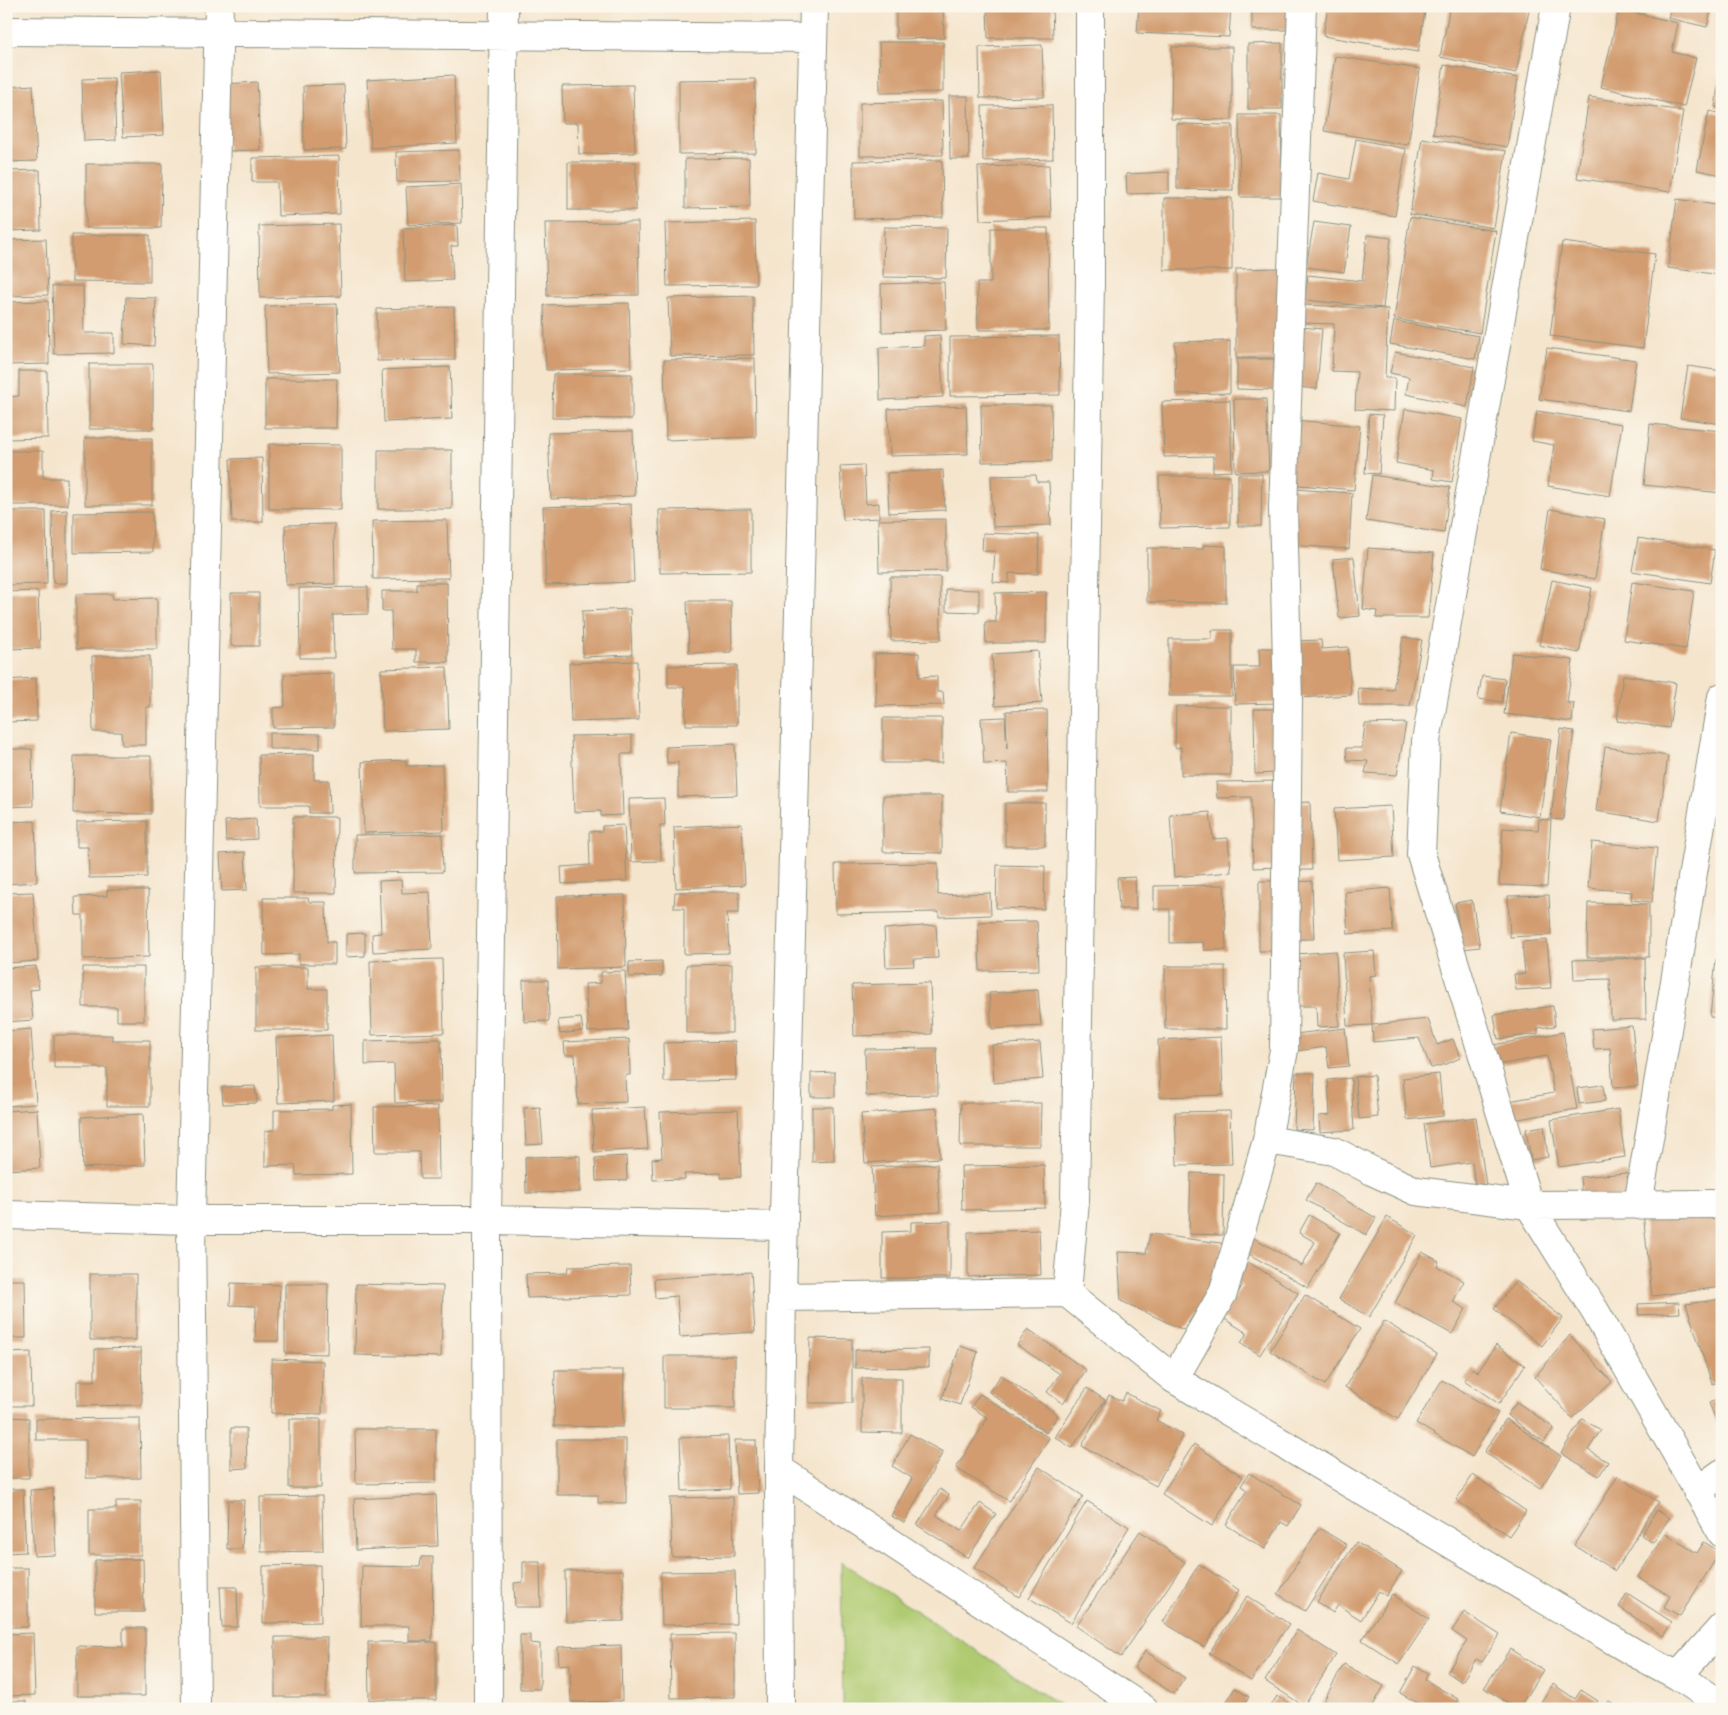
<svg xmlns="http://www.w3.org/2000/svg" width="1728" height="1715" font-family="Pangolin,sans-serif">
	<rect width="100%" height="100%" fill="#fbf7ec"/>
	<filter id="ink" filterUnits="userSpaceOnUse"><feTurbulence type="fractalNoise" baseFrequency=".02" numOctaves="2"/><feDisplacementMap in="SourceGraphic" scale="10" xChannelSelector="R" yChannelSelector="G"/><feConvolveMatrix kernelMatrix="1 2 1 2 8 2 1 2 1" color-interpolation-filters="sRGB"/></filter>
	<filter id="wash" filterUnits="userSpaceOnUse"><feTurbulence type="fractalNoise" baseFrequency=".0096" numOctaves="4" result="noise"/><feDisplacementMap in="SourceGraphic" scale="20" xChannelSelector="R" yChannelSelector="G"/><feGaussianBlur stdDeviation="1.12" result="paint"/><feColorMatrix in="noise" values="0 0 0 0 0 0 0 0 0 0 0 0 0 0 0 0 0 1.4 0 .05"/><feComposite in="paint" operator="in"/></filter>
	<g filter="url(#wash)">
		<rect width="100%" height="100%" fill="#f5e5cd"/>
		<path fill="#afca70" stroke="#678452" d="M841 1562 1066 1709H843Z"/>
		<g id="blocks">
			<path fill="#d29c70" d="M896 6H943L944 38 896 39Z
				M987 6H1052L1053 38H988Z
				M1139 6H1231L1229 37 1137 33Z
				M1252 6H1289V30H1252Z
				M1328 6H1426L1418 52 1323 36Z
				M1450 6H1530L1516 73 1440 57Z
				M1671 6H1712L1707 27 1668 18Z
				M1619 9 1678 23 1672 52 1696 58 1684 107 1601 87Z
				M879 42H943V92L880 93Z
				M1282 43V109H1248V44Z
				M1042 45 1044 97 980 98 979 47Z
				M1172 47H1232V120L1171 119Z
				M1335 56 1420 69 1408 145 1324 131Z
				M1444 65 1518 78 1507 147 1433 134Z
				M161 70 164 135 123 137 119 72Z
				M1721 70H1722V108L1715 107Z
				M454 75 457 143 371 148 367 80Z
				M114 78 116 140 84 141 82 79Z
				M755 79 756 153 679 154V80Z
				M257 82 260 150 228 151 225 84Z
				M33 85 37 161 6 162V87Z
				M344 85 346 149 304 150 303 86Z
				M633 85 635 153 579 154 578 123H563L562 86Z
				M949 96H968L969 159H950Z
				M1589 97 1683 111 1670 192 1577 178Z
				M942 101 943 155 860 156V103Z
				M1052 105 1053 159 983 161 982 106Z
				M1709 111 1722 114V175L1697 170Z
				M1239 115H1281L1282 197H1240Z
				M1177 124 1233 125V190L1177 189Z
				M1422 138 1506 151 1494 228 1410 214Z
				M1356 139 1406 149 1395 216 1313 201 1318 173 1349 179Z
				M459 150 460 181 397 182 396 152Z
				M339 156 340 214 278 216 277 182H252V158Z
				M749 158 750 207 685 208V159Z
				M942 160 943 217 854 219 853 161Z
				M568 162H636V210H568Z
				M86 164H162L161 228H86Z
				M1049 165 1051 217 980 220 978 167Z
				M40 170 41 230 6 231V171Z
				M1169 172V193L1127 194 1126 174Z
				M461 184 462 223 408 225 406 187Z
				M1164 198H1232V270H1164Z
				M1677 199 1722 206V275L1668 268Z
				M1410 217 1496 231 1480 333 1394 319Z
				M755 221 756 285 667 286 665 223Z
				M638 222 639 295 547 296 545 223Z
				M1314 222 1351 227 1344 272 1306 267Z
				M339 224 341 296 260 298 259 226Z
				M457 225 458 246H451L453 280 405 282 403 228Z
				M884 227 947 228 946 278 883 277Z
				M991 228H1048L1049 330H978L977 283H991Z
				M72 235H150V282L72 281Z
				M1367 235 1391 238 1383 308 1305 300 1308 275 1362 281Z
				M46 239 48 295 6 296V240Z
				M1562 242 1655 254 1643 348 1550 336Z
				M1280 268V358H1236V269Z
				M944 282 946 330 882 332 881 284Z
				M52 286H83L84 333H114V353L54 354Z
				M753 296 754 355 670 356 668 298Z
				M126 297 156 298 154 346 124 344Z
				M48 301 49 364 6 365V302Z
				M629 303 631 368 546 370 544 305Z
				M337 304 340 372 267 374 265 306Z
				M1304 305 1388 309 1385 378H1395L1394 411 1355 409 1357 372 1332 371 1334 324 1303 323Z
				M454 307 455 360 377 361V309Z
				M1394 321 1479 336 1475 359 1390 344Z
				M1302 327 1322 329 1317 389 1297 387Z
				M940 335 943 397 880 400 879 348 924 346V336Z
				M1059 336 1060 395 950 396V337Z
				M1230 341V393L1176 394 1175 342Z
				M1547 348 1636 360 1629 411 1539 399Z
				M1395 352 1474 367 1467 407 1406 394 1409 377 1390 373Z
				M755 358 756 437 666 440 664 360Z
				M1237 359H1274V390L1237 389Z
				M89 364H153V429H89Z
				M1688 366 1722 371V424L1680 418Z
				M450 367 452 419 384 422 382 370Z
				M19 371H47L48 438 6 439V397L19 396Z
				M553 374H632V419L552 418Z
				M265 379H337L336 428H265Z
				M1234 399H1266L1269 471 1235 472Z
				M1230 400 1232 471 1213 472V456L1164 457 1162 402Z
				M981 405H1051L1052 461 982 462Z
				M966 406 968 454 890 456 888 409Z
				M1405 409 1462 419 1452 482 1433 479 1434 470 1396 463Z
				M1537 411 1622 424 1610 496 1548 486 1554 445 1532 441Z
				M1369 414 1383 415 1379 474 1365 473Z
				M1295 420 1360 426 1354 490 1289 484Z
				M1650 424 1722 431V493L1644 485Z
				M633 431 635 496 551 499 548 433Z
				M85 438H152V505H85Z
				M269 444 341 445V510L269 509Z
				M378 450H452V509H378Z
				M6 451H43V478H67L68 505H6Z
				M262 458 263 522H232L230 459Z
				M864 465 866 504 879 503V518L843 520 840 466Z
				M943 470 945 510 889 513 887 473Z
				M1238 474H1262L1261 526H1238Z
				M1036 475 1037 482H1049L1051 525 993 527 991 476Z
				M1372 475 1450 487 1444 533 1366 521Z
				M1159 476H1230V527L1160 528Z
				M1293 489 1352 493 1349 549 1289 545Z
				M631 504 634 582 546 585 543 507Z
				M751 509V572L660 573 659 510Z
				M1550 509 1605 519 1595 579 1540 569Z
				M67 510V583H53L52 511Z
				M6 511H46L47 584 6 585Z
				M152 512 153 552 74 553V513Z
				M946 519V571L879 572 878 520Z
				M447 520 449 578 373 579 372 521Z
				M334 524 335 584 286 585 285 525Z
				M983 533 1039 535 1038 574 1009 573V583L993 582 995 551H982Z
				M1638 538 1715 550 1710 583 1632 571Z
				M1203 545 1226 546V603L1147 602V548L1203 549Z
				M1368 548 1434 553 1428 618H1376L1377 611 1363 609Z
				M1354 557 1360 616 1339 618 1333 559Z
				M890 577H940L941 640 891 641Z
				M1552 580 1592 588 1579 653 1539 645Z
				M1632 582 1694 591 1686 649 1624 640Z
				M417 583H447L448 662H416V649H392L391 611H382V591H417Z
				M368 587V614L333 615 334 658H300L299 588Z
				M946 589 979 590V612L946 611Z
				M38 591 40 648 6 649V592Z
				M1046 592V643H986L985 622H996L995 593Z
				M231 593H259V646H231Z
				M76 594H112L113 599 157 598V649H76Z
				M687 601H731L732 652 689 653Z
				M630 609 632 655 583 657 582 611Z
				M1212 630H1232V696H1169V639H1212Z
				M1403 637 1422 640 1410 706H1359L1358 688 1393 690Z
				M1321 640 1322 649 1348 647 1351 695 1297 698 1293 641Z
				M1259 648H1278L1279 703 1235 704 1234 667H1260Z
				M1038 651 1042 703 995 706 992 654Z
				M919 653V677L937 676V692H943L944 705 876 706 875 654Z
				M1512 653 1573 660 1567 703H1574L1572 722 1504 714Z
				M92 656H150V707H146V745H122L121 732H93Z
				M637 661 639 720 571 722 569 663Z
				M737 665V725H686L685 687H668V666Z
				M447 667 449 729 383 731 381 669Z
				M334 673V727L273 728V708L285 707 284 675Z
				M1623 675 1676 683 1669 728 1617 721Z
				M1482 676 1505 679 1502 702 1478 699Z
				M36 678 37 721 6 722V680Z
				M1176 706H1231V775H1181V747L1175 748Z
				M1254 709H1275L1276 773 1255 774Z
				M1047 710 1048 792H1008L1007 763 984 764 981 718 1005 717 1007 749 1006 711Z
				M883 718H942V763H883Z
				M1406 723 1397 775 1365 773 1368 761 1347 760 1346 748H1362L1365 724Z
				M1561 729 1574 731 1563 820 1551 819Z
				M269 733 320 734V749H269Z
				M1511 733 1551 739 1540 817 1500 811Z
				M632 735V754H621L623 815 601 816V811L574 812 571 736Z
				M735 744 737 795 678 797V762L667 763 666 747Z
				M1605 747 1668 756 1659 821 1596 811Z
				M6 749H32L33 806 6 807Z
				M314 754V780H329L330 813H309V806H260L259 755Z
				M74 756H151V814L73 813Z
				M406 760V766L442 765 444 831 364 833 362 762Z
				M1277 781 1279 867 1253 868 1251 797 1217 798 1216 782Z
				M883 796H942V853L883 852Z
				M664 798 665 825H660L661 861 631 862 629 799Z
				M1310 802 1312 870H1294L1292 803Z
				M1005 803H1045V846H1005Z
				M1391 806 1394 857 1337 860 1334 809Z
				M1210 812 1213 839 1228 838 1231 872 1174 877 1170 815Z
				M293 817H337L336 893H293Z
				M256 819 257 839 226 841 225 821Z
				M1539 819 1551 820 1547 887 1499 885 1503 828 1538 830Z
				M35 821 37 882 6 884V822Z
				M147 821V877L89 878 88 847H77V822Z
				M742 824 745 885 676 888 674 827Z
				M624 825 627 881 562 884 561 867 590 865 589 832 602 831V826Z
				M442 834 443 872 355 873V835Z
				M1592 842 1657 848 1652 902 1631 900 1632 892 1588 888Z
				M245 852 247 890 222 891 220 854Z
				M938 863V895L990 893 991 915 939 917V912L836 914 835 864Z
				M997 865 1045 866 1044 909 996 908Z
				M1135 877 1136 909H1119L1117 878Z
				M401 880 402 893 430 892 432 949 373 952 372 934 381 933 379 881Z
				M1259 881H1279L1280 951H1259Z
				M1312 881 1314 939H1296L1293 882Z
				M1224 885 1226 950H1204L1203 942 1170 943V909H1154V886Z
				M1390 888 1393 931 1348 934 1345 892Z
				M107 890H148L149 957 83 959V915H76L75 897 107 896Z
				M33 892 38 961 9 963 8 949H6V893Z
				M675 892H739V913H727L729 953 684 954V908H674Z
				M625 895 626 967 558 969 557 896Z
				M1549 895 1551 935 1510 937 1508 896Z
				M263 898H308L309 902H326L327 942H335V964H299V954L264 955Z
				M1472 900 1480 947 1462 949 1455 903Z
				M1588 903 1649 904V957H1587Z
				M1037 921 1039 970 980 971 978 922Z
				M936 925 938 958 913 959 914 966 886 967 884 929Z
				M365 933V956L346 957V934Z
				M1547 940 1551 988 1516 990 1514 974H1525L1522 942Z
				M1336 951 1339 1026 1317 1027 1316 1006H1298L1296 954Z
				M1374 951 1376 975 1369 976 1372 1025 1347 1026 1343 953Z
				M1645 958 1646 1019 1611 1020 1610 979 1574 980 1573 960Z
				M442 959 444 1033 372 1035 370 961Z
				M1716 959 1722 960V1018L1710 1017Z
				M662 961V976L629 977V962Z
				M732 964V1033H686V965Z
				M36 966 39 989 30 990 33 1020 6 1022V968Z
				M1165 966H1225L1226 1029H1165Z
				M83 967H144V1021H117V1007H83Z
				M256 967H308V989H327V1030H256Z
				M625 971 628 1030 588 1032 585 984 601 983V972Z
				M523 980H548L549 1021 524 1022Z
				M930 983 932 1034 854 1036 852 985Z
				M1038 990 1041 1026 992 1029 989 993Z
				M1553 1006 1555 1026 1538 1028V1034L1498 1039 1494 1015Z
				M581 1018 583 1031 560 1034 558 1020Z
				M1428 1019 1437 1045 1453 1039 1460 1058 1447 1064 1431 1068 1419 1038 1373 1042 1372 1025Z
				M1632 1026 1638 1086 1613 1088 1610 1048 1594 1049 1592 1029Z
				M1345 1028 1349 1066 1329 1068 1326 1047 1297 1051 1295 1034Z
				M31 1029 36 1104 6 1106V1031Z
				M1563 1032 1577 1109 1507 1121 1503 1102 1554 1093 1547 1056 1497 1065 1493 1045Z
				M54 1035H112V1040H150V1106H107V1068H54Z
				M332 1035 334 1101 278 1103 276 1038Z
				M1221 1037 1223 1095 1160 1097 1158 1040Z
				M441 1039 442 1102 395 1103 394 1064 365 1065V1041Z
				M629 1039 630 1075H625L626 1102 578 1104 575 1055H565L564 1042Z
				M735 1041 736 1080 664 1082 663 1043Z
				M1040 1042 1043 1079 994 1083 992 1045Z
				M937 1048 938 1095 866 1096 865 1049Z
				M835 1072V1097H811V1073Z
				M1296 1073H1315L1313 1130 1294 1129Z
				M1439 1074 1443 1116 1407 1120 1403 1078Z
				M1374 1075 1378 1117 1359 1119 1355 1077Z
				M1351 1078 1354 1130 1320 1132 1319 1116 1330 1115 1328 1080Z
				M1603 1085 1605 1101 1579 1104 1577 1088Z
				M255 1086 257 1103 223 1104 222 1087Z
				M961 1103H1041L1040 1146H960Z
				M351 1104 352 1174 296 1175 295 1165 265 1166V1131L274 1130V1110L332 1109V1105Z
				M438 1106 439 1179H420L419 1152H375L374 1107Z
				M540 1107 543 1144 526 1145 524 1108Z
				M645 1107 648 1149 594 1152 592 1110Z
				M812 1107H833L834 1161 812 1162Z
				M937 1108 940 1158 865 1163 861 1114Z
				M37 1109 40 1168 6 1170V1111Z
				M1618 1109 1625 1157 1559 1167 1551 1120Z
				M738 1110 741 1177 721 1178V1173L684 1174 685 1179 653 1180 652 1159 662 1158 660 1112Z
				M1230 1111 1232 1164 1177 1165 1175 1112Z
				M143 1114 145 1165 83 1168 81 1117Z
				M1476 1117 1487 1192 1476 1193 1472 1162 1430 1168 1424 1124Z
				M1544 1126 1548 1157 1531 1160 1526 1129Z
				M1720 1129H1722V1186H1718Z
				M580 1156V1192L526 1193 525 1157Z
				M626 1156 627 1180 596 1181 595 1158Z
				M937 1164 940 1212 875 1216 872 1167Z
				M1044 1165 1045 1208 962 1210 961 1166Z
				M1191 1173 1224 1174 1223 1235 1189 1234Z
				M1627 1173 1629 1199 1582 1203 1580 1177Z
				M1316 1183 1376 1218 1366 1235 1306 1200Z
				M1643 1213H1717L1722 1246V1287L1652 1296Z
				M1309 1215 1340 1233 1308 1288 1240 1249 1249 1235 1302 1266 1315 1242 1299 1233Z
				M1387 1217 1417 1235 1369 1317 1339 1299Z
				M950 1221V1278H882V1232L911 1231V1222Z
				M1039 1230 1041 1275 968 1277V1232Z
				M1150 1234 1221 1243 1226 1263 1184 1330 1121 1301 1118 1252 1146 1253Z
				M1422 1252 1439 1261 1437 1266 1464 1281 1453 1302 1466 1309 1452 1334 1395 1303Z
				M1245 1260 1298 1293 1260 1355 1241 1343 1247 1333 1223 1318 1242 1286 1231 1280Z
				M630 1266 631 1295 527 1298 526 1274 567 1273 568 1267Z
				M751 1272 755 1332 680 1337 677 1296 655 1298 654 1279Z
				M90 1274H136V1340H90Z
				M6 1280H25L26 1338H6Z
				M1516 1281 1563 1318 1542 1346 1494 1309Z
				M231 1283 280 1285 278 1341H255L256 1306 230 1305Z
				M285 1284H328L327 1354 285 1353Z
				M356 1284 443 1286 441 1357 355 1355Z
				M1305 1295 1360 1329 1325 1385 1270 1351Z
				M1722 1299V1381L1712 1384 1686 1304Z
				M1679 1302 1680 1313 1639 1315 1638 1304Z
				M1384 1321 1437 1354 1398 1419 1345 1387Z
				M1028 1329 1086 1370 1063 1404 1047 1392 1060 1374 1017 1345Z
				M1570 1335 1612 1382 1572 1418 1535 1377Z
				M810 1338 852 1339V1403H809Z
				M1496 1345 1525 1365 1499 1404 1464 1380 1473 1368 1478 1372Z
				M960 1346 978 1352 960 1405 942 1399Z
				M141 1348 142 1405 77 1406V1381H95V1349Z
				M929 1349V1367L855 1368V1350Z
				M31 1352 32 1406H6V1353Z
				M664 1356H735V1408H664Z
				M272 1359 323 1361 322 1414 271 1413Z
				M555 1370H624L623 1427 554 1426Z
				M1001 1375 1058 1415 1046 1433 989 1392Z
				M862 1378H902V1433L862 1432Z
				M1442 1380 1498 1413 1472 1457 1416 1423Z
				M1087 1388 1105 1400 1072 1448 1055 1437Z
				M1126 1393 1161 1411 1156 1420 1183 1435 1156 1486 1082 1446 1109 1395 1122 1401Z
				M980 1394 1049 1438 1009 1501 956 1468 988 1418 971 1407Z
				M1722 1397V1435L1709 1403Z
				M1517 1402 1554 1428 1544 1442 1507 1415Z
				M6 1417 29 1418V1478H6Z
				M140 1418 141 1478H86V1440H36V1419Z
				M289 1419H321V1488H289Z
				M1506 1419 1561 1456 1540 1489 1484 1452Z
				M1582 1419 1601 1430 1588 1450 1608 1462 1599 1476 1561 1453Z
				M231 1428H246L247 1468 231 1469Z
				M355 1429H436V1483L356 1484Z
				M910 1434 943 1452 904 1523 891 1516 912 1478 892 1466Z
				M728 1436 730 1489 682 1491 680 1438Z
				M557 1439H626V1503H598V1495H557Z
				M735 1440H756L758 1493 737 1494Z
				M1194 1444 1243 1477 1212 1526 1162 1494Z
				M1039 1467 1083 1496 1019 1597 974 1568Z
				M1249 1473 1301 1505 1288 1526 1281 1522 1265 1549 1226 1525 1247 1490 1241 1486Z
				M1473 1475 1526 1511 1509 1536 1456 1500Z
				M1618 1476 1658 1502 1615 1571 1574 1545Z
				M6 1489H23L26 1552 6 1553Z
				M53 1489 56 1555 34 1556 30 1490Z
				M940 1489 949 1495 936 1515 961 1531 980 1503 996 1514 968 1558 917 1525Z
				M436 1495 438 1546 356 1550 354 1499Z
				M322 1496 323 1551 261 1552 260 1497Z
				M733 1497 734 1556 672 1557 670 1498Z
				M228 1500H244L242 1549H227Z
				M116 1501H141V1555H89V1509H116Z
				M1087 1501 1129 1527 1071 1623 1029 1598Z
				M1657 1510 1669 1518 1653 1543 1641 1535Z
				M1319 1528 1347 1545 1305 1611 1278 1594Z
				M1140 1531 1185 1562 1121 1657 1076 1626Z
				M1665 1534 1697 1553 1704 1542 1720 1552 1680 1616 1664 1607 1670 1596 1638 1577Z
				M1356 1542 1402 1571 1386 1596 1379 1591 1361 1620 1338 1605 1333 1613 1317 1602Z
				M421 1557H433L432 1641H409V1626H361L362 1566 420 1567Z
				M143 1559 144 1612H95V1560Z
				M523 1562H540L541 1607H515L514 1583 523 1582Z
				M1199 1564 1239 1590 1204 1647 1163 1622Z
				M320 1565 321 1622 263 1623V1566Z
				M6 1568H28V1627H6Z
				M623 1570 624 1621 566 1622 565 1571Z
				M735 1571 736 1624 662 1625 661 1572Z
				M220 1587H237L238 1627H222Z
				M1627 1593 1672 1622 1663 1636 1619 1607Z
				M1392 1594 1429 1619 1399 1664 1362 1640Z
				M1247 1596 1289 1624 1251 1681 1209 1653Z
				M1464 1612 1500 1635 1482 1662 1476 1659 1462 1682 1447 1672 1467 1641 1452 1631Z
				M123 1628H145V1696H77V1646L123 1647Z
				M1297 1630 1336 1655 1304 1706 1265 1681Z
				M33 1633 35 1695 6 1696V1634Z
				M735 1633V1697L671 1698 670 1634Z
				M520 1635H530V1643L540 1644V1689H520Z
				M275 1637H327L326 1697H275Z
				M368 1642H436V1700H369Z
				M621 1645 622 1701 571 1702 570 1664 559 1665 558 1647Z
				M1510 1649 1543 1670 1518 1709 1484 1688Z
				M1145 1651 1185 1678 1174 1694 1134 1668Z
				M1344 1664 1384 1686 1371 1709H1319Z
				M1415 1666 1428 1673 1425 1680 1458 1699 1452 1709H1428L1400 1693Z
				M1553 1684 1575 1699 1581 1690 1598 1701 1593 1709H1536Z
				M1235 1688 1249 1697 1242 1709H1222Z
				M1277 1696 1298 1709H1269Z
				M6 1701H26V1709H6Z
				M1608 1701 1619 1709H1603Z"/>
		</g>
	</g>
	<g filter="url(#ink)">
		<use href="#blocks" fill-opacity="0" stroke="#8a9180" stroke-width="1"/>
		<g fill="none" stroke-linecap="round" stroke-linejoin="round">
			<g stroke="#8a9180" stroke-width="30">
				<path id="minor" d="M1556 6 1426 741 1421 854 1529 1205 1595 1311 1722 1533
					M6 31 813 38
					M1267 1140 1334 1151 1374 1172 1416 1191 1529 1205 1722 1204
					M1638 1205 1722 697
					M6 1215 191 1220H487L784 1226
					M1067 1293 1075 1201 1090 282V6
					M782 1297 1067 1293 1174 1379 1633 1652 1678 1676 1722 1627
					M1174 1379 1223 1293 1267 1140 1284 1050 1288 701 1283 508 1302 6
					M779 1469 1144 1709
					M1697 1491 1722 1473
					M1678 1676 1722 1705
					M196 1709 191 1220 219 6
					M488 1709 487 1220 504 6
					M780 1709 779 1469 782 1297 814 6"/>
			</g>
			<use href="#minor" stroke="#fff" stroke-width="28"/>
		</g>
	</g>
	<rect width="1728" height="1715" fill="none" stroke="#fbf7ec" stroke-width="25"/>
</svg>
